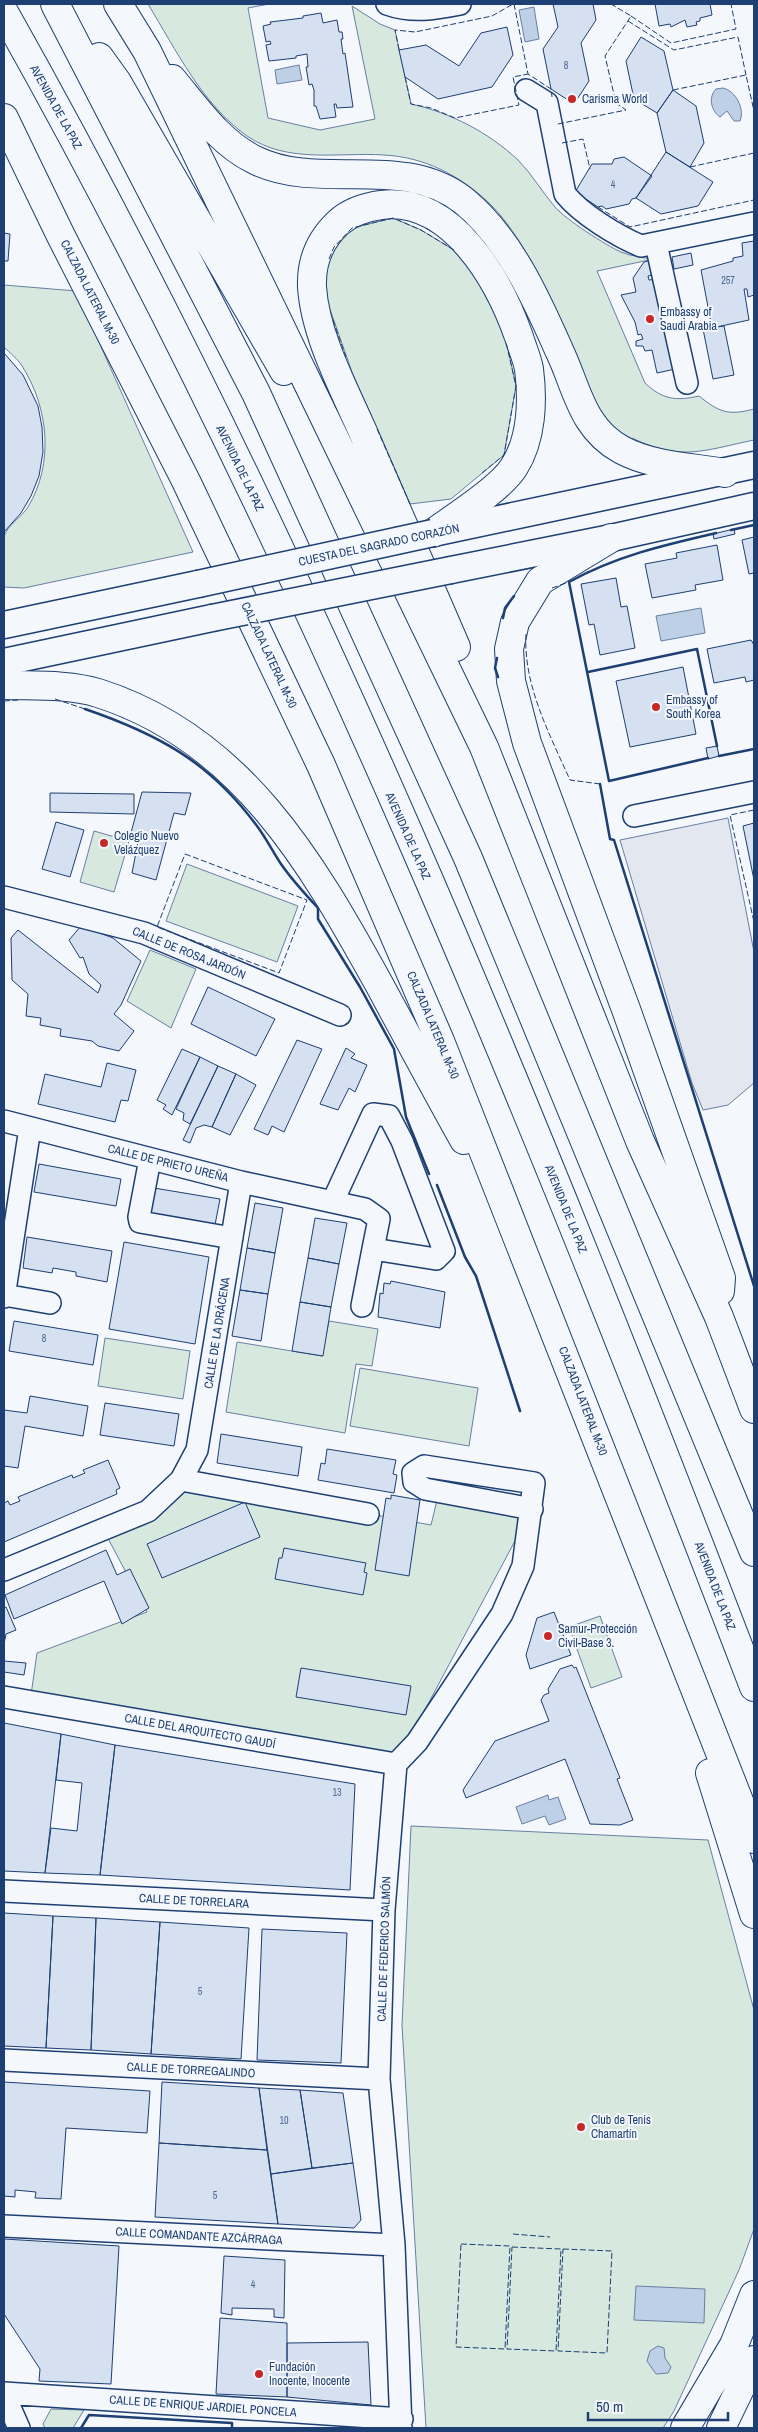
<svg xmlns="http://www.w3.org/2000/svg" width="758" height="2432" font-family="'Archivo Narrow',sans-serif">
	<rect width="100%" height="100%" fill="#f4f7fb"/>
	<path fill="#d7e8df" stroke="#687fa3" d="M148 4H269L248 8 268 118 320 130 375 119 352 6 380 24 395 30 411 104C451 113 488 132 518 160 532 174 542 192 555 207 565 219 607 246 621 252 631 256 643 258 654 259L597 271 645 383C663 400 676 401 699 396 719 412 728 416 754 409V440C705 450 681 462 632 438L629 441C593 414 584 375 567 335 549 294 521 233 488 202 459 175 424 157 384 155 338 152 288 164 247 136 202 104 176 50 148 4Z
		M393 218 421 230 467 258 500 313 516 386 504 455 451 499 410 504 352 372 327 301 325 271 334 247 352 228Z
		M4 285 76 291 193 552 24 588 4 587C4 572 0 551 4 537 6 526 22 517 28 507 54 464 49 408 22 366 18 359 10 353 4 347Z
		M94 831 129 841 114 892 80 882Z
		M187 864 298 906 277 962 166 921Z
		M150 950 196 969 171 1028 127 1001Z
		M329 1321 378 1329 372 1366 356 1364 345 1433 226 1412 237 1342 322 1356Z
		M105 1338 190 1351 183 1399 98 1386Z
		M360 1368 478 1388 469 1446 350 1426Z
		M181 1480 431 1525 439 1492 532 1509 396 1764 30 1702 37 1653 147 1612 103 1529Z
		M600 1616 622 1677 591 1688 569 1627Z
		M411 1826 708 1840 754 2010V2229L739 2270 674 2411 663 2428H426L402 2025Z
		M51 2409 84 2410 73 2428H45L43 2424Z"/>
	<path fill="#e3e8f0" stroke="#687fa3" d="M728 818 754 952V1083L728 1105 703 1110 692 1083 620 840Z"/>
	<path fill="#bed0e5" stroke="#687fa3" d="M534 7 539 39 525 42 519 10Z
		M299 65 302 80 277 84 275 70Z
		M723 88C736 91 745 109 740 121H734L727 111 720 117C711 111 708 97 716 89Z
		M701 608 705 633 661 641 656 616Z
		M548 1795 549 1800 558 1797 566 1819 549 1825 545 1816 522 1824 516 1807Z
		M636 2286 705 2289 704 2323 634 2320Z
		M658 2346 664 2348 665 2358 671 2367 668 2373 656 2374 647 2361 650 2351Z"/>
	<path fill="#d5e0f0" stroke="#1d3f73" d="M553 4H593L596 20 581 43 589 81 574 104 551 89 543 49 558 27Z
		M655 4H710L712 15 700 18V21L696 22 697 25 687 27 685 20 671 27 670 24 659 26Z
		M321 13 323 23 337 20 339 32H342L343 39H341L343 54 345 53 353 107 337 108 336 104H334L336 117 320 119 316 106H314V90L312 84 309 85 306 67H308L307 54 296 56V58L269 61 266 45 271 44 270 41 266 42 263 26 271 24 270 22 303 18V16Z
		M507 27 513 55 492 87 438 99 405 77 399 50 426 45 459 66 481 33Z
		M641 37 664 51 673 90 657 113 634 99 626 61Z
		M673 90 696 106 704 143 690 167 666 152 657 113Z
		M666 152 713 182 698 206 661 214 636 198Z
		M624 157 652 176 636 198 632 199 629 204 606 209 602 206 598 207 575 192 592 164H612L614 159Z
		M4 233 10 234 8 261H4Z
		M754 241V295L748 297 747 289H744L749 320 712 328 701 270 733 261V258L743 256 742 243Z
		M691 253 693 265 674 269 672 257Z
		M654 259 658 274 648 276 649 280 659 279 680 368 657 373 652 350 645 351 643 346H636V341L643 339 641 334 638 335 635 322 621 295 636 292 633 278 644 262Z
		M724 326 734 375 713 379 703 329Z
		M4 353 23 375 38 406 42 427 43 452 39 476 31 496 21 513 4 532Z
		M734 529 735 534 714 539 713 534Z
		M754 537V573L749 574 742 540Z
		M717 545 723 580 695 585 696 590 652 598 645 564 677 558 676 553Z
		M616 578 621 607 627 606 635 648 600 655 594 624 589 625 581 584Z
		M751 640 754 645V680L746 682 745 677 714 683 707 649Z
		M683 667 696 734 630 747 616 681Z
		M717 746 719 756 708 759 706 748Z
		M142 792 191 793 185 815 174 813 156 880 132 873 138 842 129 840Z
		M50 793 134 794V814L50 812Z
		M56 822 84 830 70 877 42 869Z
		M754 823V880L743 826Z
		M81 926 113 938 141 961 121 1005 114 1014 134 1031 119 1051 98 1046 92 1041 60 1036 61 1029 40 1025 41 1018 26 1016 28 994 12 980 11 938 18 930 98 993 101 985 89 974 83 957 80 958 69 940Z
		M208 987 275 1019 256 1056 191 1024Z
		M297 1040 322 1049 284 1132 272 1126 268 1135 254 1129Z
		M346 1048 355 1054 351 1058 367 1065 355 1092 349 1088 338 1110 320 1104Z
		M182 1049 200 1057 172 1115 163 1109 166 1105 157 1100Z
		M200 1057 218 1066 190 1124 183 1120 184 1113 176 1109Z
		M107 1063 136 1070 128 1101 121 1100 115 1122 38 1104 45 1074 101 1087Z
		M218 1066 236 1074 212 1127 204 1125 196 1128 190 1143 183 1140Z
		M236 1074 256 1085 230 1135 212 1127Z
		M39 1164 121 1179 116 1206 34 1192Z
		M148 1187 220 1199 214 1230 143 1218Z
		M255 1203 283 1208 275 1253 247 1248Z
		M315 1218 347 1223 339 1264 308 1258Z
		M27 1237 112 1251 107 1282 76 1276V1272L53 1268 52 1273 23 1268Z
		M124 1242 209 1257 195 1344 109 1329Z
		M247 1248 275 1253 268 1294 240 1290Z
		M308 1258 339 1264 331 1307 300 1302Z
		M391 1281 445 1292 440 1328 378 1317 380 1293 383 1294 384 1283 390 1284Z
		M240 1290 268 1294 261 1341 232 1336Z
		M300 1302 331 1307 323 1356 292 1351Z
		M14 1321 98 1335 93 1365 9 1351Z
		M30 1396 88 1406 83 1436 25 1426 18 1468 4 1466V1410L27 1413Z
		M105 1403 179 1414 174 1446 100 1435Z
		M221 1434 302 1447 298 1476 217 1463Z
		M327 1449 396 1460 393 1474 397 1475 394 1493 318 1480 321 1463 325 1464Z
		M108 1460 120 1488 116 1490 117 1494 4 1542V1503L8 1501 10 1505 20 1501 18 1497 72 1475 73 1478 85 1473 83 1470Z
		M391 1495 420 1500 409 1576 375 1570 386 1498 391 1499Z
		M245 1502 260 1537 162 1578 147 1544Z
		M284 1548 366 1563 364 1572 367 1573 363 1595 275 1579 279 1558H282Z
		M106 1550 117 1575 130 1569 149 1608 122 1624 104 1581 14 1619 5 1595Z
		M6 1607 16 1630 6 1634 4 1644V1608Z
		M554 1612 571 1655 530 1669 526 1655 537 1618Z
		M4 1661 26 1663 24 1675 4 1672Z
		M572 1665 574 1668 576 1667 620 1778 617 1779 633 1820 620 1825 590 1824 565 1759 466 1798 463 1790 495 1741 549 1721 541 1700 544 1695 549 1693 548 1689 560 1669Z
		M301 1668 411 1686 406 1715 296 1697Z
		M4 1723 61 1734 45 1873 4 1871Z
		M61 1734 115 1745 100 1875 45 1873 51 1828 77 1831 82 1783 56 1780Z
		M115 1745 355 1784 350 1890 100 1875Z
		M4 1913 53 1916 46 2048 4 2046Z
		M53 1916 96 1918 91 2050 46 2048Z
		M96 1918 160 1922 151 2054 91 2050Z
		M160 1922 249 1928 241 2059 151 2054Z
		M262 1929 347 1933 341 2063 257 2060Z
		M4 2082 150 2091 147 2133 66 2128 61 2199 35 2198 36 2192 15 2190V2197L4 2196Z
		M162 2082 259 2088 267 2150 159 2143Z
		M259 2088 300 2090 312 2168 271 2174Z
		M300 2090 343 2093 353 2163 312 2168Z
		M159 2143 267 2150 278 2224 155 2217Z
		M353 2163 361 2220 354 2228 278 2224 271 2174Z
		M4 2239 119 2246 111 2384 39 2381 40 2369 4 2314Z
		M224 2256 285 2260 284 2318 274 2317V2309L232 2308V2315L221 2313Z
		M220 2318 287 2323V2397L216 2394Z
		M368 2342 371 2405 287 2397V2343Z"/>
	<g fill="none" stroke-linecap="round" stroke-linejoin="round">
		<g stroke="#1d3f73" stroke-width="24">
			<path id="minor" d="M387 4C412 13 435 9 460 4
				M526 90 547 103 565 194C581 214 617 236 641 246L754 223
				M656 244 687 383
				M634 816 754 792
				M4 897 144 933 340 1015
				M4 1121 241 1182 365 1209 379 1219 373 1249 436 1259 444 1251 402 1141 389 1116 373 1114 333 1201
				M150 1159 139 1217 140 1222 232 1238
				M4 1295 50 1303
				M4 1297 30 1128
				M362 1306 373 1249
				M181 1480 368 1514
				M4 1570 148 1511 181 1480 197 1450 241 1182
				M4 1697 396 1764
				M4 1891 384 1910
				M4 2060 379 2079
				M4 2226 394 2245
				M4 2393 402 2419
				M4 2394 19 2428
				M401 2428 394 2245 379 2079 384 1910 396 1764 417 1742 502 1614 523 1566 534 1483 424 1466 413 1473 414 1482 425 1489 532 1509"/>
		</g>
		<g stroke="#1d3f73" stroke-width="29">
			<path id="major" d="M433 533 754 465
				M451 570 611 538 754 506
				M4 625 198 584
				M4 662 212 618"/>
		</g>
		<g stroke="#1d3f73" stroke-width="30">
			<path id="highway" d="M55 4 256 393 468 858 754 1552
				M118 4 147 51 484 747 640 1141 719 1317 754 1409
				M4 12C305 546 535 1116 754 1687
				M99 57 117 82 284 371
				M172 79C197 109 220 143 255 160 320 192 402 152 464 201 509 238 536 298 559 350 577 387 581 428 622 450 652 466 691 467 725 473
				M4 118 60 234 186 481 321 765 440 1041 754 1839
				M433 533C455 517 500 489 514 467 532 439 533 400 529 369 527 358 522 347 519 337 499 280 452 196 381 205 366 207 349 213 338 223 320 240 311 262 312 287 315 335 344 389 363 432 394 503 425 575 456 647
				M611 538 540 581 515 622 509 649 511 681 527 743 627 1012 721 1278 720 1291
				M4 685C35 686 68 684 98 693 240 738 311 861 379 984 407 1036 435 1088 464 1140
				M710 1773 754 1914
				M685 2428 734 2345 754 2295
				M721 2428 754 2360"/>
		</g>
		<use href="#minor" stroke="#f4f7fb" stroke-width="21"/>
		<use href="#major" stroke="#f4f7fb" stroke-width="26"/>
		<use href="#highway" stroke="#f4f7fb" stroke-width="28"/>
		<g stroke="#1d3f73" stroke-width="29" stroke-linecap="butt">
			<path id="major-bridge" d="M198 584 433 533
				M212 618 451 570"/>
		</g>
		<use href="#major-bridge" stroke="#f4f7fb" stroke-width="26"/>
		<path stroke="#1d3f73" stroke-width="1" stroke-dasharray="6 2.5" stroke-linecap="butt" d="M514 4 528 74 551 89 552 97
			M631 16 671 43 736 29 731 4
			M628 21 674 50 738 37 746 75
			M399 50 395 30 415 32 492 16 513 4
			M405 77 411 104 431 108 455 118 519 105 513 77 528 74
			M673 90 746 75 754 111
			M558 124 626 110 616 103 605 56 631 16 611 4
			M562 143 583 139 590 169
			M690 167 754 153
			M598 207 630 227 754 200
			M329 259 334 247 352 228 393 218 421 230 454 250
			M333 320 346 357
			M377 429 410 504
			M482 473 504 455 516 386 506 342
			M552 588 569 582
			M526 634C523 685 550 735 570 780L600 784
			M55 699 85 709
			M4 701 18 700
			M754 810 730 815 754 922
			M185 854 307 900 279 973 157 927Z
			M513 2234 550 2237
			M461 2244 510 2246 505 2349 456 2347Z
			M512 2247 561 2249 556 2351 507 2349Z
			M563 2249 612 2251 607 2353 558 2351Z"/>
		<path stroke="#1d3f73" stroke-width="2.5" d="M731 530 754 525
			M503 618 505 608 514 596
			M497 658 495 668 498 677
			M588 672 697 649 717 746
			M85 709C158 734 210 762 257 826 266 838 273 852 281 864 292 880 305 894 318 908V919L360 987 394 1049 406 1117 429 1174
			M719 756 754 749
			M708 758 609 781 569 582C616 556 664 545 716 533
			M600 784 610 839 614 840 754 1286
			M437 1185 465 1257 476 1276 520 1411
			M81 2428 89 2415 232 2423V2428"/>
	</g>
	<g fill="#c62828" stroke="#f4f7fb" stroke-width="2">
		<circle cx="572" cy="99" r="5"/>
		<circle cx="650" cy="319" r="5"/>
		<circle cx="656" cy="707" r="5"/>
		<circle cx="104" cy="843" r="5"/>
		<circle cx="548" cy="1636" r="5"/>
		<circle cx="581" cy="2127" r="5"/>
		<circle cx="259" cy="2374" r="5"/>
	</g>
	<g text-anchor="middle" stroke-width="4" stroke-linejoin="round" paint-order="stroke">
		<g font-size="10" fill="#4b6792">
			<text x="566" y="69">8</text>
			<text x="613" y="188">4</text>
			<text x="728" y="284">257</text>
			<text x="44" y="1342">8</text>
			<text x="337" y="1796">13</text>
			<text x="200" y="1995">5</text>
			<text x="284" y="2124">10</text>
			<text x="215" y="2199">5</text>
			<text x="253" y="2288">4</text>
		</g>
		<g font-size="12" fill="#1d3f73" stroke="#f4f7fb" text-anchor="start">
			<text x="582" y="103">Carisma World</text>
			<text x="660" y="316">Embassy of<tspan x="660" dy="14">Saudi Arabia</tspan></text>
			<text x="666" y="704">Embassy of<tspan x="666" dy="14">South Korea</tspan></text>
			<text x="114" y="840">Colegio Nuevo<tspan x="114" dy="14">Velázquez</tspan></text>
			<text x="558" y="1633">Samur-Protección<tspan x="558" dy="14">Civil-Base 3.</tspan></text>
			<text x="591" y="2124">Club de Tenis<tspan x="591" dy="14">Chamartín</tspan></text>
			<text x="269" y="2371">Fundación<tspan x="269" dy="14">Inocente, Inocente</tspan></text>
		</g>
		<g font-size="12" fill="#1d3f73" stroke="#f4f7fb">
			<text transform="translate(56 107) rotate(61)" y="4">AVENIDA DE LA PAZ</text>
			<text transform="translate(90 292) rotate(63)" y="4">CALZADA LATERAL M-30</text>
			<text transform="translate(240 468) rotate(64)" y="4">AVENIDA DE LA PAZ</text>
			<text transform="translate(379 545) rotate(-12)" y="4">CUESTA DEL SAGRADO CORAZÓN</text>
			<text transform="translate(269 655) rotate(65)" y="4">CALZADA LATERAL M-30</text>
			<text transform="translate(408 836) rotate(66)" y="4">AVENIDA DE LA PAZ</text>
			<text transform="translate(189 953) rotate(22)" y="4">CALLE DE ROSA JARDÓN</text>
			<text transform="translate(433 1025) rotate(67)" y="4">CALZADA LATERAL M-30</text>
			<text transform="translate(168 1163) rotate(14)" y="4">CALLE DE PRIETO UREÑA</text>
			<text transform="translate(566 1209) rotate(68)" y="4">AVENIDA DE LA PAZ</text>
			<text transform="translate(217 1333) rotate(-81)" y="4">CALLE DE LA DRÁCENA</text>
			<text transform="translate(583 1401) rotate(69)" y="4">CALZADA LATERAL M-30</text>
			<text transform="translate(715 1586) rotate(69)" y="4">AVENIDA DE LA PAZ</text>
			<text transform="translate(200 1731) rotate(10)" y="4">CALLE DEL ARQUITECTO GAUDÍ</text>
			<text transform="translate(194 1901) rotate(3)" y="4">CALLE DE TORRELARA</text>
			<text transform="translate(384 1949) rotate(-88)" y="4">CALLE DE FEDERICO SALMÓN</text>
			<text transform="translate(191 2070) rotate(3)" y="4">CALLE DE TORREGALINDO</text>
			<text transform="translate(199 2236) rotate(3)" y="4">CALLE COMANDANTE AZCÁRRAGA</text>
			<text transform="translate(203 2406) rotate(4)" y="4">CALLE DE ENRIQUE JARDIEL PONCELA</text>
		</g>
	</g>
	<rect width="758" height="2432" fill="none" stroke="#1d3f73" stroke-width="10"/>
	<path d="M588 2412v8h140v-8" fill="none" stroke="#1d3f73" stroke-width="2.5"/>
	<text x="596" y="2412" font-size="15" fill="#1d3f73" stroke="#f4f7fb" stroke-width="4" paint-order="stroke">50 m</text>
</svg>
